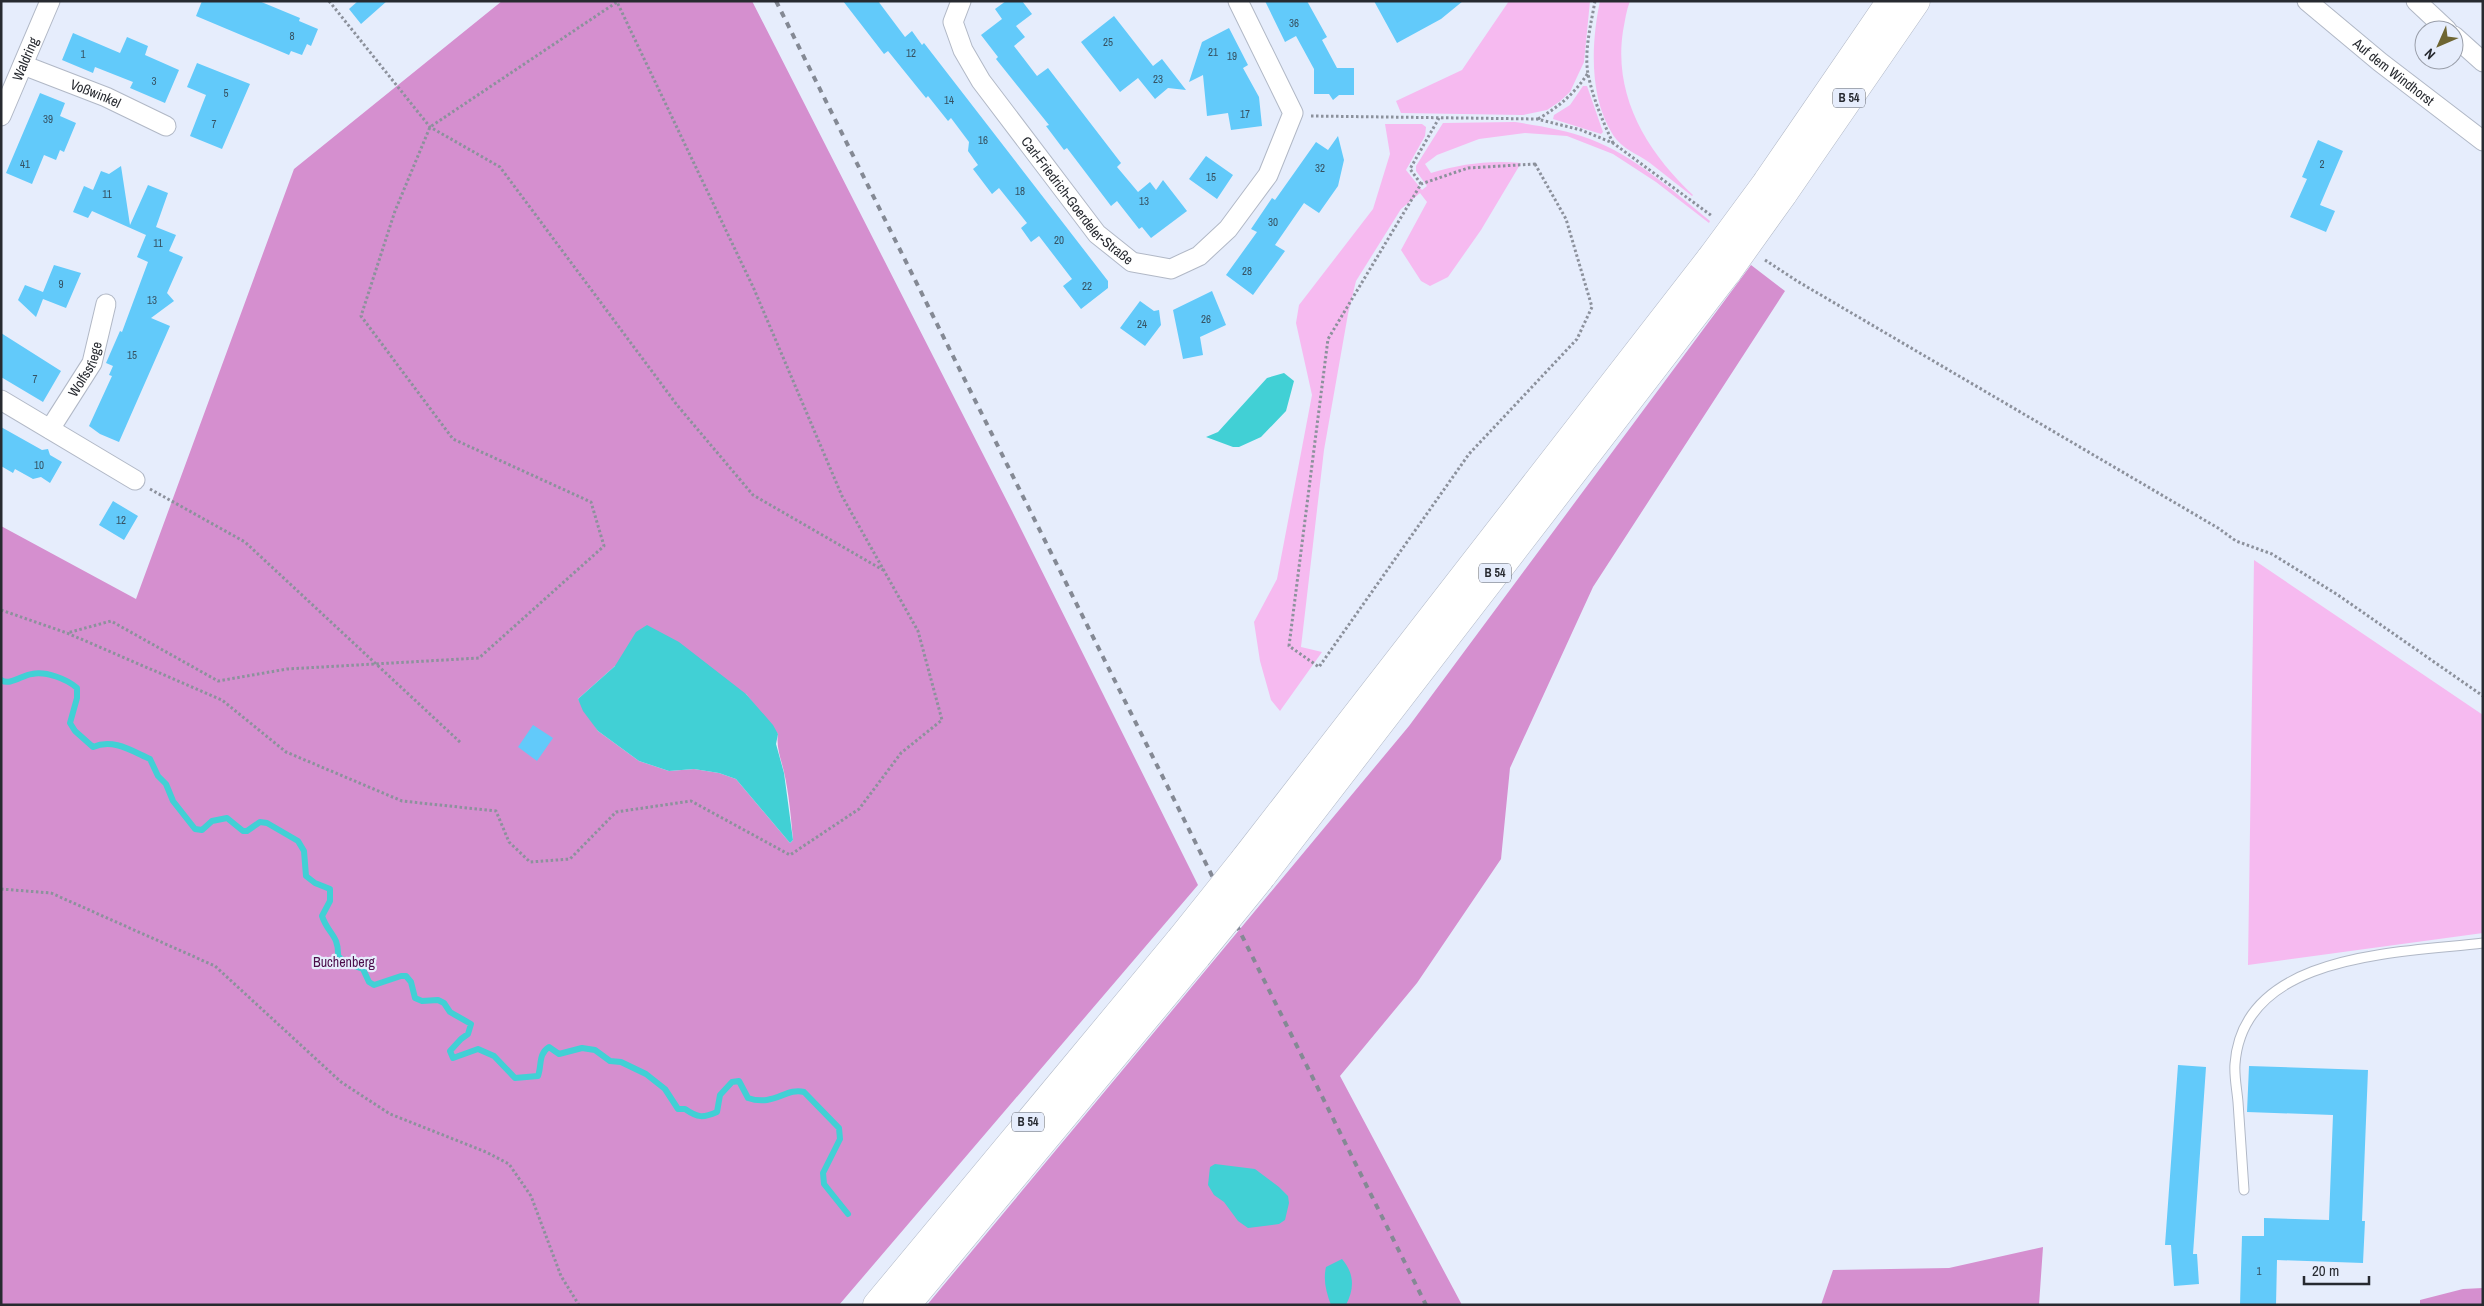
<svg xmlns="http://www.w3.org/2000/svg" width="2484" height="1306" font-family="'Archivo Narrow',sans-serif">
	<rect width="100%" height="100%" fill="#e6edfc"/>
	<path fill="#f6baf0" d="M1509 1H1590L1584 62 1570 92 1559 102 1547 110 1523 115 1401 113 1396 101 1462 70Z
		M1600 1H1630C1626 11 1625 21 1623 31 1613 96 1647 152 1693 195L1692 196C1678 185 1664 174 1650 163 1638 154 1622 149 1613 135 1589 97 1591 44 1600 1Z
		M1583 86H1587L1603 132 1601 134 1553 119 1554 115 1570 105Z
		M1515 122C1541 126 1566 130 1590 139 1635 156 1673 191 1710 221L1709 223 1656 182 1613 154 1567 136 1525 133 1479 139 1437 155 1425 164 1431 173C1461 164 1489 160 1521 163L1481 230 1448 277 1430 286 1421 281 1401 250 1427 202 1420 193 1401 209 1356 281 1348 314 1324 450 1301 647 1322 652 1280 711 1271 700 1260 661 1254 622 1277 579 1312 395 1296 323 1299 305 1373 209 1390 154 1385 124H1422L1426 127 1425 136 1406 170 1422 190 1427 186 1416 171V166L1443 123Z
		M2254 560 2483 715V933L2248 965Z"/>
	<path fill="#d58fcf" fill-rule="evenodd" d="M502 1H752L1012 511 1198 885 839 1305H1V526L136 599 294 169ZM615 666 746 694 778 734C776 747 781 759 784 772 789 794 791 817 793 840L790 843 736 779 719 773 694 769 669 771 639 761 598 731 578 699Z
		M1751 265 1785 291 1593 587 1510 768 1501 859 1417 983 1340 1076 1462 1305H927L1409 726Z
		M2043 1247 2039 1305H1821L1833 1270 1949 1268Z
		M2483 1288V1305H2420V1300L2463 1289Z"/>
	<path fill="#41d0d5" d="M1284 373 1294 381 1286 411 1261 437 1239 447H1233L1206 437 1218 432 1267 378Z
		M647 625 679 642 746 694 773 725 778 734 776 744 784 773 793 840 790 843 736 779 719 773 694 769 669 771 639 761 598 731 583 711 578 699 615 666 636 632Z
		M1215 1164 1255 1169 1279 1187 1288 1196 1289 1203 1285 1220 1279 1224 1248 1228 1238 1221 1224 1202 1214 1195 1208 1185 1210 1167Z
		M1342 1259C1354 1273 1355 1288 1346 1305H1331C1326 1292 1323 1280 1326 1267Z"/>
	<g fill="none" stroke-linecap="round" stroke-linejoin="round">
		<path stroke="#41d0d5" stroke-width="6" d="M1 680C10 686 22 675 32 674 46 671 67 679 77 688V698L70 723 75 731 93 747C113 738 132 751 150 759L158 776 166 784 173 801 195 829 202 830 212 821 227 818 243 831H247L260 822 267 823 298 841 304 851 306 876 315 883 330 889V901L322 916C328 934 339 935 338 956L346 963 363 969 369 982 374 985 401 976H406L411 982 415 998 422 1001 438 1000 444 1003 450 1012 471 1024 468 1034 461 1039 450 1051 453 1058 478 1049 494 1056 515 1078 538 1076C542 1065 538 1054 549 1047L559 1054 582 1048 595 1050 610 1061 621 1062 646 1074 665 1089 678 1109H685C698 1118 703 1118 717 1112L720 1095 732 1082 739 1081 748 1098C774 1107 786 1087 804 1092L839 1128 840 1139 823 1173 824 1184 848 1214"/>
	</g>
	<path fill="#62cafa" d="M202 1H259L300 18 299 21 318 29 311 46 307 44 302 55 291 51 289 55 196 16Z
		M358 1H387L361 24 349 9Z
		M843 1H878L905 37 912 31 922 45 924 43 1108 281V288L1081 309 1063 286 1072 279 1039 236 1031 242 1021 228 1027 223 999 188 992 194 973 169 978 165 968 151 969 142 951 118 948 121 928 96 926 98 888 51 884 54Z
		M1006 1H1022L1032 14 1016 26 1025 37 1014 46 1037 76 1048 68 1121 163 1117 167 1138 192 1150 182 1156 190 1163 180 1187 211 1151 238 1142 227 1139 229 1117 201 1111 206 1067 148 1064 150 1046 126 1049 125 996 59 998 57 981 35 1002 19 995 9Z
		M1265 1H1307L1327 37 1322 40 1337 68H1354V95H1339L1333 100 1329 94H1314V69L1296 36 1285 42Z
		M1374 1H1463L1441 19 1397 43Z
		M1114 16 1153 66 1162 59 1186 90 1168 88 1155 99 1138 78 1120 92 1081 42Z
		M1229 28 1248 65 1243 68 1259 97 1262 126 1231 130 1228 113 1207 116 1203 75 1189 82 1202 42Z
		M73 33 120 53 127 37 148 46 145 55 179 70 165 103 130 88 133 82 95 67 93 73 62 60Z
		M197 63 250 84 222 149 190 136 206 95 187 87Z
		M40 93 65 103 60 116 76 123 64 152 60 150 56 160 44 155 32 184 6 173Z
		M1338 136 1344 160 1338 186 1319 213 1304 203 1275 245 1285 251 1253 295 1226 275 1257 232 1251 229 1272 198 1275 200 1316 142 1328 150Z
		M2318 140 2343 151 2320 205 2335 211 2326 232 2290 217 2307 179 2302 177Z
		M1206 156 1233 175 1217 199 1189 179Z
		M121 166 130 225 148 185 168 193 156 227 176 235 169 251 183 257 167 293 174 301 151 318 170 326 119 442 100 434 89 426 112 376 109 375 113 366 106 363 120 331 122 332 148 262 137 257 146 235 92 211 88 218 73 212 84 186 93 190 101 171 109 174Z
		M54 265 81 273 66 308 43 299 36 317 18 300 25 285 43 292Z
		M1212 291 1226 325 1200 337 1203 355 1183 359 1173 310Z
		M1140 301 1154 311 1159 310 1161 325 1145 346 1120 328Z
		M1 333 61 371 43 402 1 377Z
		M1 427 42 450 48 449 50 455 62 462 50 483 41 477 33 479 15 469 13 473 1 466Z
		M113 501 138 516 124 540 99 525Z
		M533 725 553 738 537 761 518 747Z
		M2178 1065 2206 1067 2193 1254H2197L2199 1284 2174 1286 2171 1245H2165Z
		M2249 1066 2368 1070 2362 1221H2365L2363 1263 2277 1260 2276 1305H2240L2242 1236H2264V1218L2329 1220 2333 1115 2247 1112Z"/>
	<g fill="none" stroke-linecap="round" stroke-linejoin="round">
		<g stroke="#b1b8c6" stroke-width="11">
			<path id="lane" d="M2244 1190C2242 1160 2240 1131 2238 1102 2237 1090 2234 1076 2235 1064 2243 952 2401 953 2483 943"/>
		</g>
		<g stroke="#b1b8c6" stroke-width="21">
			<g id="street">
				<path id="s1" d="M961 1 953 22 963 50 981 81 1097 234 1132 262 1171 269 1199 256 1228 229 1268 175 1293 113 1238 1"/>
				<path id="s2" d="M2307 1 2380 62 2483 141"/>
				<path d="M2416 1 2447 30"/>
				<path d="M2454 36 2483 62"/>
				<path id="s3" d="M23 65 106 97 166 126"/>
				<path id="s4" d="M1 116 50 1"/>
				<path d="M1 400 135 480"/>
				<path id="s5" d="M50 429 92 363 106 304"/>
			</g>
		</g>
		<g stroke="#b1b8c6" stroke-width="29">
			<path id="highway" d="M1767 182 1891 1
				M1783 194 1916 1
				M1244 860 1711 258
				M1262 876 1728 271
				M877 1305 1180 940
				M906 1305 1197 956"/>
		</g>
		<path stroke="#8c919c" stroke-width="3" stroke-dasharray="2.5 2.5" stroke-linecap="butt" d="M329 1 430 127 500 167 677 405 753 495 883 570
			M1595 1C1591 24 1584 51 1588 74 1593 98 1602 120 1613 143
			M1311 116 1537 119 1581 130 1613 143 1712 216
			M1538 119C1560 106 1574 94 1588 73
			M1535 164 1566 219 1592 307 1577 339 1469 454 1319 667 1289 646 1328 339 1421 184 1468 168Z
			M1421 184 1410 169 1439 118
			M1765 260 1797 281 2218 528 2236 541 2272 554 2338 595 2483 696
			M150 489 245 542 461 743
			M1 610 67 633 222 700 286 752 402 801 496 811 509 842 530 862 570 859 616 812 691 801 790 855 859 809 901 753 942 720 918 631 842 496 754 289 617 2 430 127 395 211 361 316 453 439 591 502 604 546 479 658 287 669 218 681 111 621 67 633
			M1 889 51 893 215 966 341 1082 390 1114 486 1152 509 1164 531 1196 561 1276 579 1305"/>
		<use href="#lane" stroke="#fff" stroke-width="9"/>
		<use href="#street" stroke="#fff" stroke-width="19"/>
		<use href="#highway" stroke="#fff" stroke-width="28"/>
		<path stroke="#848994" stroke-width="4" stroke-dasharray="6 6" stroke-linecap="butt" d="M776 1 1426 1305"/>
		<g stroke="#b1b8c6" stroke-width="29" stroke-linecap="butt">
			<path id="highway-bridge" d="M1711 258 1767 182
				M1728 271 1783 194
				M1180 940 1244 860
				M1197 956 1262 876"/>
		</g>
		<use href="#highway-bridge" stroke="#fff" stroke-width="28"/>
	</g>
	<g text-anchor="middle" stroke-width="4.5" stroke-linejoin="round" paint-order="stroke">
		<g font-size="11" fill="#365262">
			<text x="1294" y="27">36</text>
			<text x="292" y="40">8</text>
			<text x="1108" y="46">25</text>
			<text x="1213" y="56">21</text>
			<text x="911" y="57">12</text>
			<text x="83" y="58">1</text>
			<text x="1232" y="60">19</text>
			<text x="1158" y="83">23</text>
			<text x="154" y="85">3</text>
			<text x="226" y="97">5</text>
			<text x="949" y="104">14</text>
			<text x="1245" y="118">17</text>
			<text x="48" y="123">39</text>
			<text x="214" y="128">7</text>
			<text x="983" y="144">16</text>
			<text x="25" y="168">41</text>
			<text x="2322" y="168">2</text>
			<text x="1320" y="172">32</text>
			<text x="1211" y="181">15</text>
			<text x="1020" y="195">18</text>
			<text x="107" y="198">11</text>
			<text x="1144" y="205">13</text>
			<text x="1273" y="226">30</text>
			<text x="1059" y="244">20</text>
			<text x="158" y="247">11</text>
			<text x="1247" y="275">28</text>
			<text x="61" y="288">9</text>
			<text x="1087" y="290">22</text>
			<text x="152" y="304">13</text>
			<text x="1206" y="323">26</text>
			<text x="1142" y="328">24</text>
			<text x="132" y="359">15</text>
			<text x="35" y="383">7</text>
			<text x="39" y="469">10</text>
			<text x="121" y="524">12</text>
			<text x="2259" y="1275">1</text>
		</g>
		<g fill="#e6edfc" stroke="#60646d" stroke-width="1">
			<rect x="1833" y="88.5" width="32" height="19" rx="4"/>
			<rect x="1479" y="563.5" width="32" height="19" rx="4"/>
			<rect x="1012" y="1112.5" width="32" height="19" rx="4"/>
		</g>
		<g font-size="12" font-weight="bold" fill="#272a30">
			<text x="1849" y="102">B 54</text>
			<text x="1495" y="577">B 54</text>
			<text x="1028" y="1126">B 54</text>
		</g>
		<g font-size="14" fill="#272a30" stroke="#e6edfc">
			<text dy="5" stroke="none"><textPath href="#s4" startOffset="62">Waldring</textPath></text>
			<text dy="5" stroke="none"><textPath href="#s2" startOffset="112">Auf dem Windhorst</textPath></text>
			<text dy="5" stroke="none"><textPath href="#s3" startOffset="78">Voßwinkel</textPath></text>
			<text dy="5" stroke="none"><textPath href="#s1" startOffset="242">Carl-Friedrich-Goerdeler-Straße</textPath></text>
			<text dy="5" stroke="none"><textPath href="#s5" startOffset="70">Wolfsstiege</textPath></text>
		</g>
		<g font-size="14" fill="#4c0e4a" stroke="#e6edfc">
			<text x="344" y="967">Buchenberg</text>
		</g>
	</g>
	<rect width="2484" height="1306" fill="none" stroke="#272a30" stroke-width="5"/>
	<g transform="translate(2439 45) rotate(225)"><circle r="24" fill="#e6edfc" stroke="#9a9faa"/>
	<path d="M0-4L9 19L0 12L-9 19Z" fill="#6e6532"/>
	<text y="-8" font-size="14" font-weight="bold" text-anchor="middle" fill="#272a30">N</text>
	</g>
	<path d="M2304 1276v8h65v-8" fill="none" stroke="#272a30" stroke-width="2.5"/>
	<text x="2312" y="1276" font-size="15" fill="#272a30" stroke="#e6edfc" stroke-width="4" paint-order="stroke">20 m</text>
</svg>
